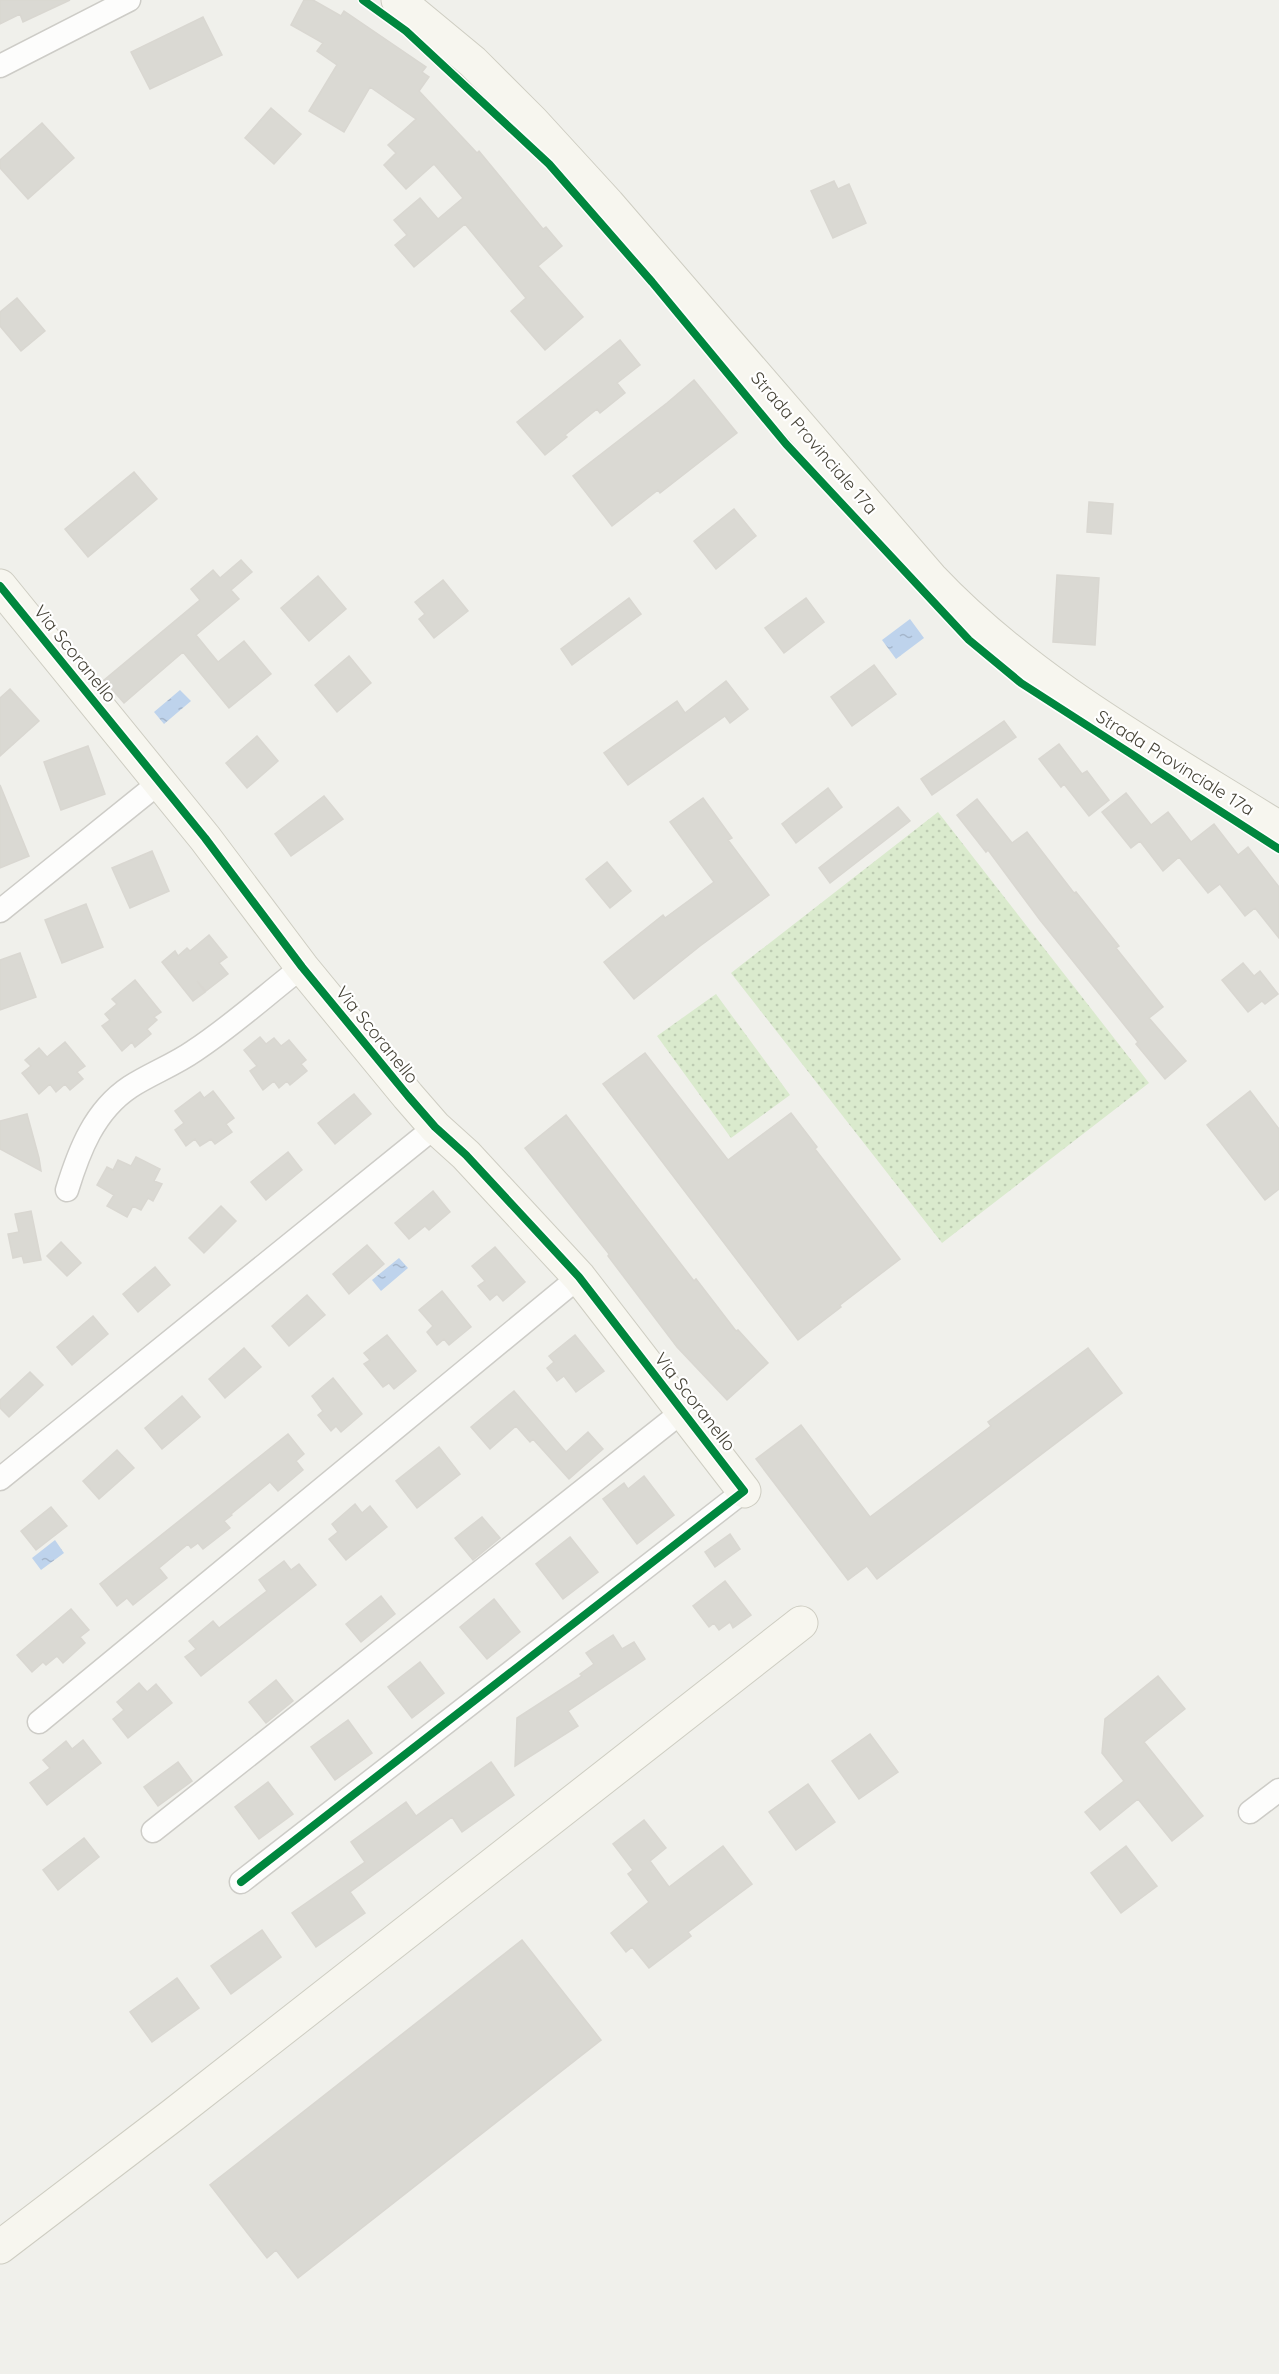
<svg xmlns="http://www.w3.org/2000/svg" width="1279" height="2374" font-family="Quicksand,sans-serif">
	<defs>
		<pattern id="grass-dots" width="8" height="8" patternUnits="userSpaceOnUse" patternTransform="scale(1.5)"><rect width="8" height="8" fill="#daeacd"/><path d="M2 2h.1M6 6h.1" fill="none" stroke="#bccab1" stroke-width="1.8" stroke-linecap="round"/></pattern>
		<pattern id="water-ripples" width="26" height="14" patternUnits="userSpaceOnUse" patternTransform="scale(1.5)"><rect width="26" height="14" fill="#bed3ec"/><path d="M2 4q2-2 4 0t4 0M15 11q2-2 4 0t4 0" fill="none" stroke="#a5b6cb"/></pattern>
	</defs>
	<rect width="100%" height="100%" fill="#f0f0eb"/>
	<path fill="url(#grass-dots)" d="M938 812 1149 1083 942 1243 731 973Z
		M716 994 790 1095 731 1138 657 1036Z"/>
	<path fill="url(#water-ripples)" d="M910 619 924 638 896 659 882 640Z
		M180 690 191 701 164 724 154 712Z
		M399 1258 408 1268 381 1291 372 1280Z
		M55 1540 64 1553 41 1570 32 1558Z"/>
	<path fill="#dad9d3" stroke="#d9d7d1" stroke-width="1.5" d="M0 0H70L23 22 20 14 0 24Z
		M304 0H313L341 16 344 11 426 67 422 72 429 77 419 91 477 153 479 151 543 229 546 227 562 246 538 266 583 317 545 350 511 311 526 298 465 224 414 267 395 245 407 235 394 220 420 198 438 219 463 198 434 164 406 189 384 165 396 153 388 145 416 119 370 87 344 132 309 111 337 65 317 51 323 43 291 25Z
		M203 17 222 55 150 89 131 52Z
		M271 108 301 134 274 164 245 138Z
		M42 123 74 158 28 199 0 168V160Z
		M834 181 838 189 849 184 866 223 833 238 811 191Z
		M17 298 45 331 21 351 0 326V312Z
		M620 340 640 365 617 383 625 393 600 413 597 409 565 435 567 437 545 455 517 422Z
		M694 380 737 433 660 493 658 490 612 526 573 476 667 403Z
		M134 472 157 499 88 557 65 529Z
		M1089 502 1113 504 1111 534 1087 532Z
		M734 509 756 536 716 569 694 541Z
		M241 560 252 572 231 590 239 599 196 635 218 662 244 641 271 674 229 708 183 652 124 703 104 680 200 600 191 589 213 570 220 578Z
		M1057 575 1099 578 1095 645 1053 642Z
		M318 576 346 609 309 641 281 608Z
		M443 580 468 611 434 638 419 619 425 614 415 602Z
		M629 598 641 614 572 665 561 649Z
		M806 598 824 622 784 653 765 628Z
		M349 656 371 683 337 712 315 685Z
		M874 665 896 694 852 726 831 697Z
		M726 681 748 709 730 723 725 716 628 785 604 753 677 701 685 713Z
		M10 689 39 721 0 756V698Z
		M1004 721 1016 737 932 795 921 779Z
		M257 736 278 761 247 788 226 763Z
		M1059 744 1082 774 1087 771 1109 800 1089 816 1064 784 1061 787 1039 759Z
		M88 746 105 794 61 810 44 762Z
		M0 785 29 856 0 868Z
		M828 788 842 807 796 843 782 824Z
		M1126 793 1151 825 1168 812 1191 842 1214 824 1238 855 1248 847 1279 887V938L1255 908 1245 916 1220 884 1208 893 1179 857 1163 871 1140 841 1131 848 1102 812Z
		M324 796 343 819 291 856 275 834Z
		M703 798 732 838 728 840 769 895 700 946 634 999 604 962 663 915 665 918 714 882 670 822Z
		M977 799 1012 843 1027 832 1074 893 1076 892 1119 946 1116 948 1163 1007 1149 1018 1186 1061 1165 1079 1136 1044 1138 1042 1040 920 988 850 986 852 957 815Z
		M898 807 910 821 830 883 819 868Z
		M152 851 169 891 130 908 112 868Z
		M607 862 631 891 610 908 586 879Z
		M86 904 103 947 62 963 45 920Z
		M209 935 227 957 219 963 228 974 206 991 197 981 205 992 193 1001 162 962 175 951 178 956 187 948 190 951Z
		M20 953 36 997 0 1010V960Z
		M1243 963 1254 976 1260 971 1278 994 1265 1004 1262 1001 1248 1012 1222 980Z
		M135 980 161 1012 154 1017 157 1020 147 1029 151 1034 135 1047 132 1042 122 1051 102 1026 110 1020 105 1014 117 1004 112 999Z
		M260 1037 266 1044 274 1038 281 1046 289 1040 306 1060 301 1064 307 1071 290 1085 287 1081 279 1088 274 1081 263 1090 250 1071 257 1066 244 1050Z
		M65 1042 85 1066 77 1072 83 1079 70 1090 65 1084 56 1092 50 1084 39 1094 22 1073 31 1066 25 1060 39 1048 47 1057Z
		M645 1053 728 1160 791 1113 817 1147 815 1149 900 1259 840 1305 841 1307 798 1340 603 1084Z
		M213 1091 234 1118 226 1124 232 1132 215 1144 211 1139 200 1146 195 1139 186 1146 175 1130 184 1123 175 1111 200 1092 204 1098Z
		M1250 1091 1279 1129V1189L1265 1200 1207 1125Z
		M354 1094 371 1114 335 1144 318 1123Z
		M27 1114 39 1158 41 1171 0 1149V1121Z
		M566 1115 694 1281 696 1279 736 1331 738 1330 768 1363 727 1400 677 1347 608 1256 609 1254 525 1148Z
		M288 1152 302 1170 266 1200 251 1182Z
		M136 1157 160 1169 154 1181 162 1184 153 1201 148 1198 141 1210 133 1206 127 1217 107 1206 114 1195 97 1185 107 1167 113 1170 118 1160 131 1166Z
		M433 1191 450 1212 429 1230 425 1226 409 1239 395 1223Z
		M221 1206 236 1221 204 1253 189 1238Z
		M31 1211 41 1260 24 1263 22 1256 13 1258 8 1234 19 1232 15 1214Z
		M61 1242 81 1263 67 1276 47 1256Z
		M367 1245 384 1264 349 1294 333 1274Z
		M495 1247 525 1282 503 1301 497 1294 490 1300 478 1286 485 1281 472 1266Z
		M155 1267 170 1285 138 1312 123 1294Z
		M442 1291 471 1327 449 1345 444 1339 437 1345 427 1332 433 1326 419 1310Z
		M307 1295 325 1315 289 1346 272 1326Z
		M93 1316 108 1334 72 1365 57 1347Z
		M387 1335 416 1371 394 1389 389 1383 383 1387 364 1364 370 1360 364 1353Z
		M575 1335 604 1371 576 1392 564 1376 557 1381 547 1368 554 1362 549 1356Z
		M244 1348 261 1367 225 1398 209 1379Z
		M1088 1348 1122 1393 877 1579 867 1566 848 1580 756 1459 801 1425 870 1517 991 1426 988 1422Z
		M30 1372 43 1385 9 1417 0 1408V1400Z
		M333 1378 362 1414 341 1432 336 1426 331 1431 318 1415 323 1411 312 1396Z
		M514 1391 566 1452 588 1432 603 1449 569 1479 533 1439 530 1442 516 1426 490 1449 471 1427Z
		M182 1396 200 1417 162 1449 145 1428Z
		M288 1434 304 1454 296 1461 303 1470 278 1491 270 1482 231 1514 232 1515 224 1521 230 1528 203 1549 198 1543 191 1548 188 1544 159 1568 167 1578 133 1605 127 1598 117 1606 100 1584Z
		M439 1447 460 1474 417 1508 396 1481Z
		M117 1450 134 1468 99 1499 83 1481Z
		M644 1476 674 1515 637 1544 603 1499 624 1483 628 1489Z
		M355 1504 362 1513 370 1506 387 1527 346 1560 329 1539 338 1532 332 1524Z
		M51 1507 67 1526 36 1550 21 1531Z
		M482 1517 500 1538 473 1560 455 1538Z
		M730 1534 740 1549 715 1567 705 1552Z
		M570 1537 598 1572 563 1599 536 1564Z
		M284 1561 291 1570 299 1564 316 1585 201 1676 185 1657 196 1649 189 1641 213 1621 219 1628 267 1591 259 1580Z
		M725 1581 751 1615 733 1628 730 1622 719 1630 714 1623 709 1627 693 1606Z
		M381 1596 395 1614 361 1642 346 1624Z
		M494 1599 520 1632 487 1659 460 1627Z
		M71 1609 89 1630 80 1637 85 1643 63 1663 57 1656 46 1665 43 1662 32 1672 17 1655Z
		M613 1635 622 1649 634 1642 645 1659 568 1711 578 1726 515 1766 517 1718 582 1676 580 1674 594 1664 586 1653Z
		M420 1662 444 1693 412 1718 388 1687Z
		M1158 1676 1185 1709 1144 1742 1203 1816 1172 1841 1138 1799 1100 1830 1085 1812 1124 1781 1102 1753 1105 1719Z
		M276 1680 293 1701 266 1723 249 1702Z
		M139 1683 147 1692 156 1684 172 1703 128 1738 113 1719 124 1710 117 1702Z
		M348 1720 372 1753 335 1780 311 1747Z
		M870 1734 898 1772 859 1799 832 1761Z
		M83 1740 101 1763 47 1805 30 1783 50 1768 43 1760 66 1741 72 1749Z
		M178 1762 192 1781 158 1806 144 1787Z
		M491 1762 514 1795 462 1832 452 1817 350 1892 365 1913 316 1947 292 1913 365 1862 351 1842 406 1802 416 1816Z
		M268 1782 293 1814 259 1839 235 1807Z
		M808 1784 835 1822 796 1850 769 1812Z
		M644 1820 666 1848 650 1861 669 1887 723 1846 752 1884 688 1932 691 1936 649 1968 632 1947 626 1952 611 1933 649 1902 628 1874 633 1870 613 1844Z
		M84 1838 99 1857 58 1890 43 1870Z
		M1126 1846 1157 1886 1121 1913 1091 1873Z
		M262 1930 281 1957 231 1994 211 1966Z
		M522 1940 601 2040 298 2278 276 2250 267 2258 210 2185Z
		M177 1978 199 2008 152 2042 130 2012Z"/>
	<g fill="none" stroke-linecap="round" stroke-linejoin="round">
		<g stroke="#cdccc7" stroke-width="25">
			<path id="street" d="M0 66 129 0
				M0 911 160 782
				M67 1190C79 1151 94 1111 130 1087 150 1074 174 1065 194 1051 232 1026 266 995 302 967
				M0 1479 435 1127
				M39 1722 579 1277
				M1250 1812 1279 1790
				M153 1831 683 1411
				M241 1882 744 1491"/>
		</g>
		<g stroke="#cecdc2" stroke-width="35">
			<path id="secondary" d="M398 0 473 62 532 121 608 204 931 578C1030 683 1158 752 1279 828
				M0 586 205 838 302 967 408 1096 435 1127 466 1155 579 1277 744 1491
				M0 2247 173 2115 801 1623"/>
		</g>
		<use href="#street" stroke="#fdfdfc" stroke-width="22"/>
		<use href="#secondary" stroke="#f7f6ef" stroke-width="33"/>
		<g stroke="#fff" stroke-width="11">
			<path id="cycleway" d="M363 0 406 31 549 164 652 282 786 444 969 640 1021 683 1279 849
				M0 586 205 838 302 967 408 1096 435 1127 466 1155 579 1277 744 1491 241 1882"/>
		</g>
		<use href="#cycleway" stroke="#00873e" stroke-width="8"/>
	</g>
	<g text-anchor="middle" stroke-width="4.5" stroke-linejoin="round" paint-order="stroke">
		<g font-size="18" fill="#464337" stroke="#fff">
			<text transform="translate(814 443) rotate(49)" y="6">Strada Provinciale 17a</text>
			<text transform="translate(75 654) rotate(51)" y="6">Via Scoranello</text>
			<text transform="translate(1175 763) rotate(32)" y="6">Strada Provinciale 17a</text>
			<text transform="translate(377 1035) rotate(51)" y="6">Via Scoranello</text>
			<text transform="translate(695 1402) rotate(52)" y="6">Via Scoranello</text>
		</g>
	</g>
</svg>
